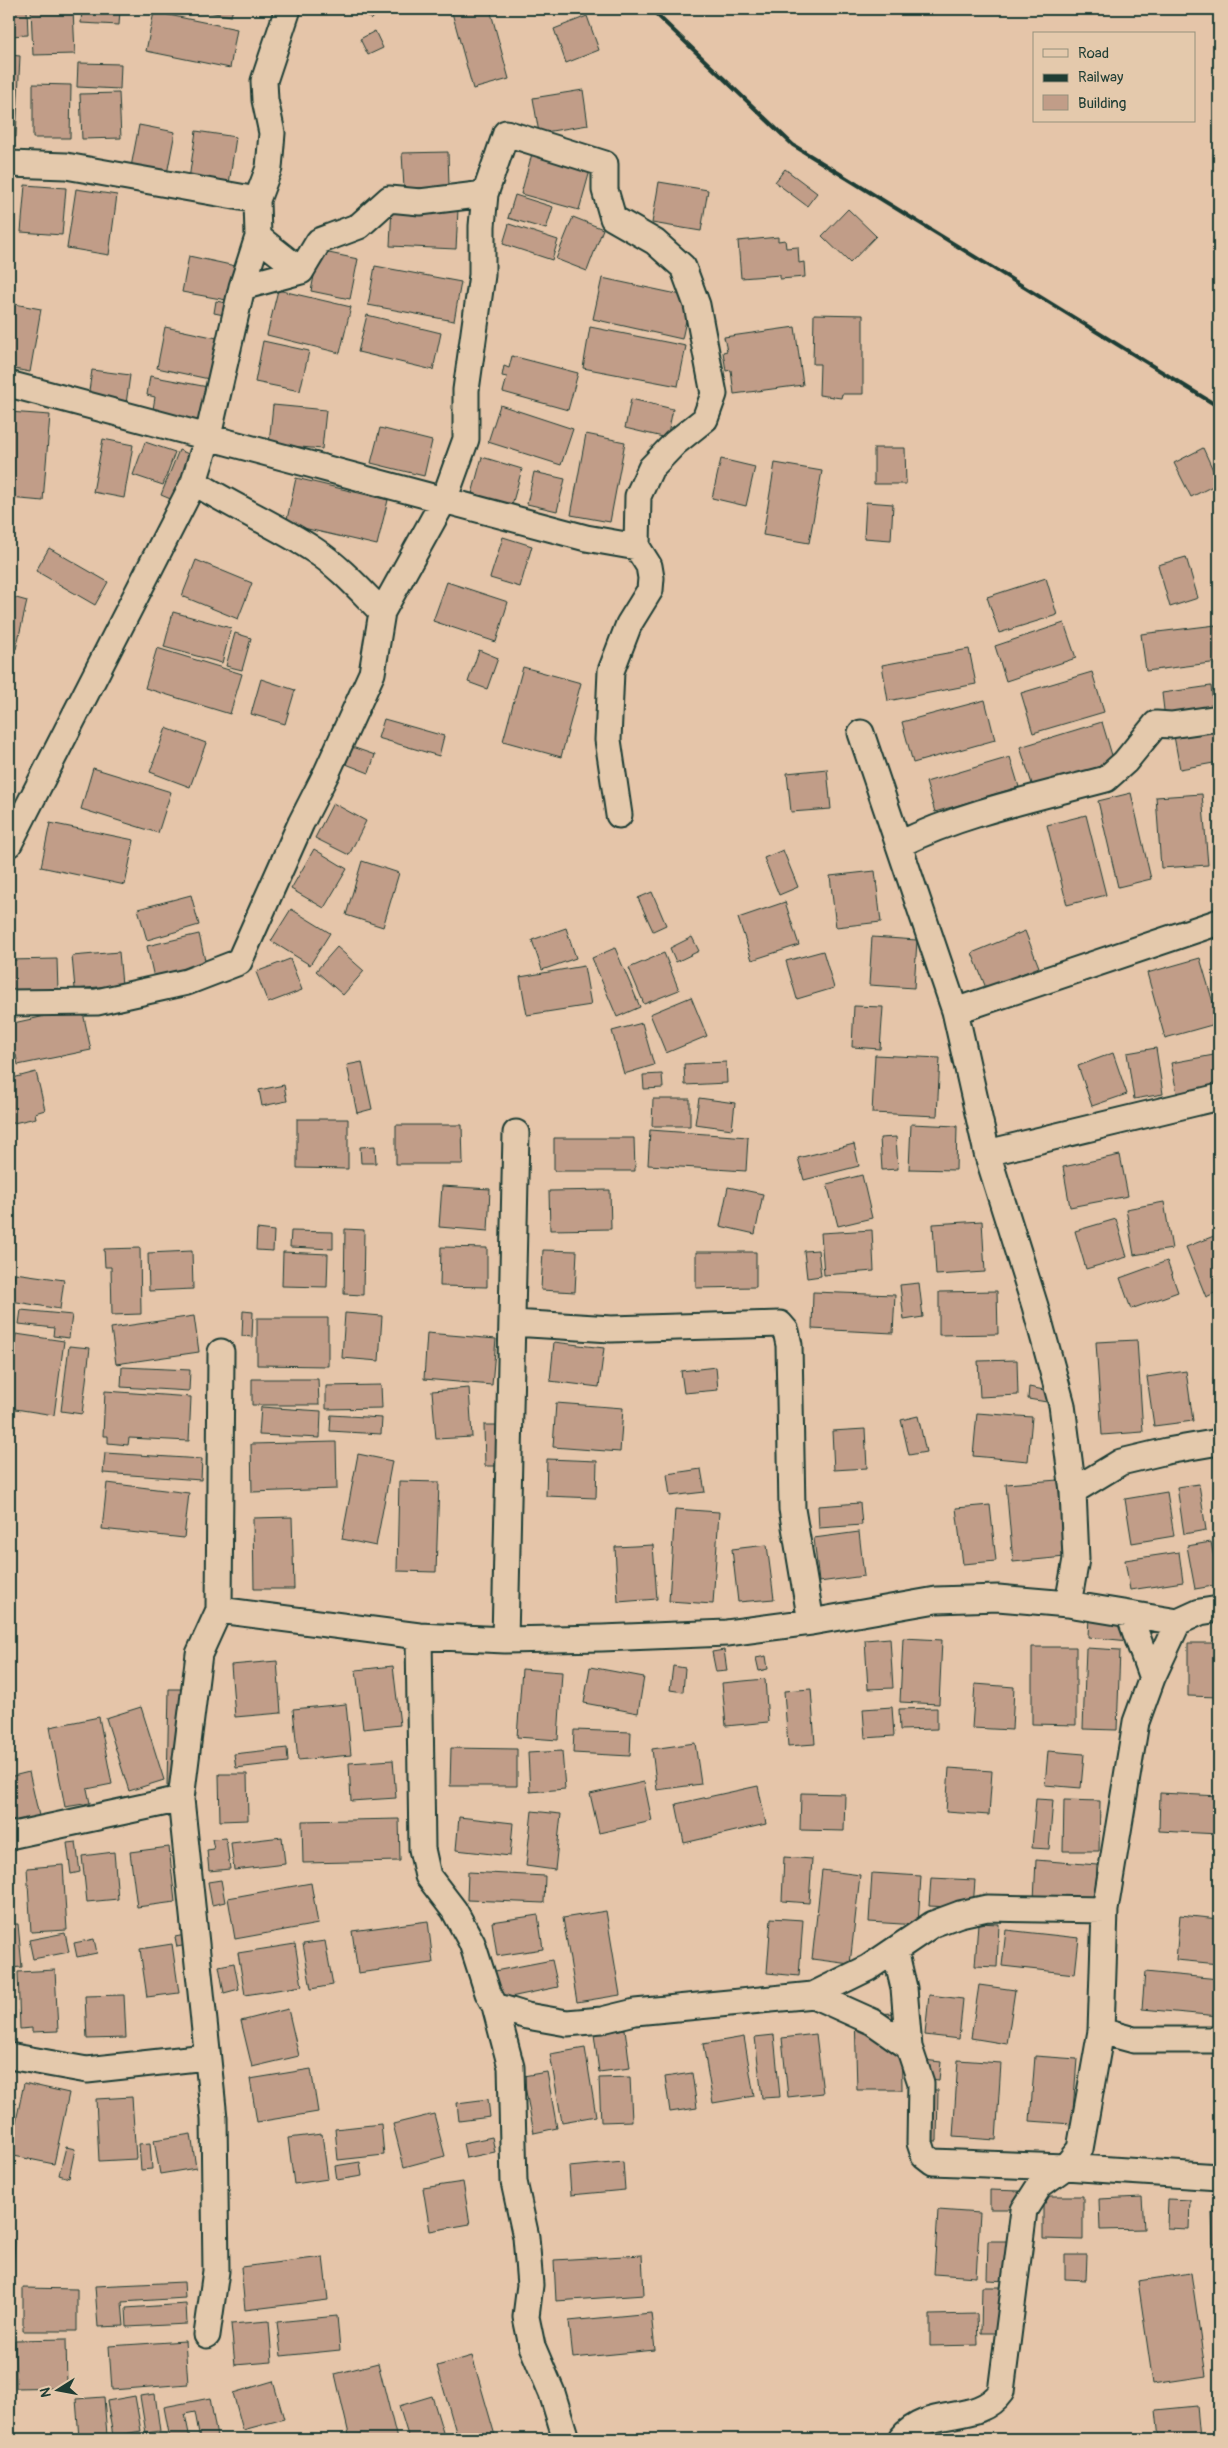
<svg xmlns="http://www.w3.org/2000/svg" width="1228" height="2448" font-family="Pangolin,sans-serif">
	<rect width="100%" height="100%" fill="#e5c5a9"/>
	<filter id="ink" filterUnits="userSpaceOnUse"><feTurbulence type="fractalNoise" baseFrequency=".02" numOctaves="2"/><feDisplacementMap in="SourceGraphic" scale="10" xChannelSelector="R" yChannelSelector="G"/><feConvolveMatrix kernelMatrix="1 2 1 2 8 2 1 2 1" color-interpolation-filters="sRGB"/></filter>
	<g filter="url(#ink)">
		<path fill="#c19d88" stroke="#1f3d34" d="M9 9H27L28 35 9 36Z
			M31 9H73L75 54 33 55Z
			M82 9H120L119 25 81 23Z
			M192 9H233L231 16Z
			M351 9H382L371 20 362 10 357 15Z
			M451 9H490L509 79 473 89Z
			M154 12 237 29 230 68 146 51Z
			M587 16 599 50 566 63 554 29Z
			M375 31 383 48 368 55 360 39Z
			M9 55 20 56 16 137H9Z
			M78 63 121 64 120 89 77 87Z
			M33 84 71 85 70 138H33Z
			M583 90 588 125 539 133 533 98Z
			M119 93 121 138 82 139 80 94Z
			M139 125 175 132 167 174 131 167Z
			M196 131 236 137 229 184 189 179Z
			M533 150 591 167 579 210 521 194Z
			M448 152 449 187 404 188 402 153Z
			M785 169 817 193 807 206 775 182Z
			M659 182 708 190 701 231 652 223Z
			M25 185 66 188 62 235 21 232Z
			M76 189 117 195 109 255 67 248Z
			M515 195 553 207 546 229 508 218Z
			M392 206 458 209 456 249 390 246Z
			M848 209 876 236 850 263 822 236Z
			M573 217 603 229 587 271 556 259Z
			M509 224 558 240 552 260 503 244Z
			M778 237V241L785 240 786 248 798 247 799 263 804 262 805 277 780 279V275L741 278 738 241Z
			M319 251 358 259 350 299 311 291Z
			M189 256 240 267 232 301 182 292Z
			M375 266 461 282 454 321 368 305Z
			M602 278 691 297 682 339 593 319Z
			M278 290 351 307 340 353 267 335Z
			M216 301 231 304 229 316 214 313Z
			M9 303 41 309 30 372 9 368Z
			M814 314 863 315V394H842L841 398 819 395 820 364H813Z
			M367 315 441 333 433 370 358 352Z
			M165 327 217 338 209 379 157 368Z
			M590 327 686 346 678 386 583 368Z
			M795 327 803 385 734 394 731 370 726 371 723 352 727 351 724 337Z
			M263 341 309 351 300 391 255 382Z
			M512 356 578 373 568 410 503 392 507 377 502 376 504 366 509 368Z
			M92 370 130 375 126 404 88 398Z
			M150 376 213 388 206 427 152 416 155 397 147 395Z
			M631 399 673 409 667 438 625 428Z
			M273 405 326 410 322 449 269 444Z
			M500 405 573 429 561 465 488 442Z
			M9 412 50 415 43 501 9 498Z
			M380 428 432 441 424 476 371 463Z
			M586 434 625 442 610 522 571 515Z
			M103 439 133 445 124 498 93 492Z
			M145 442 175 452 163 485 133 475Z
			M874 448H905L906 484H874Z
			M1203 448 1219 483 1191 497 1174 463Z
			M179 450 198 458 180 503 161 495Z
			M482 457 522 469 512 505 472 494Z
			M721 459 755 467 746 506 712 498Z
			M775 463 822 471 809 543 763 535Z
			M534 472 565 479 557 511 527 504Z
			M296 478 388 500 377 545 286 524Z
			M866 502 893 504 891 540 864 538Z
			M503 537 532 546 520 587 490 578Z
			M49 548 108 582 95 605 36 571Z
			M1186 557 1198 598 1170 607 1158 565Z
			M196 560 252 583 238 619 182 596Z
			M1046 578 1057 615 999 633 987 597Z
			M447 582 508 602 496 642 433 621Z
			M9 596 27 601 16 649 9 647Z
			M173 612 231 628 222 663 164 647Z
			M1064 623 1076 658 1006 681 995 646Z
			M1216 625 1219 662 1146 671 1141 634Z
			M235 633 251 638 242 670 226 666Z
			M157 648 242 674 230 714 145 688Z
			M969 649 976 684 888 701 882 665Z
			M479 650 498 658 487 689 468 682Z
			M523 667 581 683 561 757 503 741Z
			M1092 672 1104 712 1033 733 1021 693Z
			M261 679 295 690 285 724 251 714Z
			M1214 684H1219V711H1218Z
			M1211 686 1214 712 1165 719 1162 693Z
			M985 700 995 740 913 763 902 722Z
			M384 719 444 736 439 756 378 738Z
			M1102 722 1114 762 1033 787 1020 747Z
			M166 728 206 743 190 787 150 772Z
			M1219 728V762L1180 769 1174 736Z
			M352 747 375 755 369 773 346 764Z
			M1010 757 1019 787 935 812 926 782Z
			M93 768 171 792 158 833 81 809Z
			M827 769 831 809 791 812 787 773Z
			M1131 793 1151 879 1118 887 1098 801Z
			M1202 794 1208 865 1161 868 1156 797Z
			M333 803 366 821 349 855 315 838Z
			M1086 815 1106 895 1067 905 1047 825Z
			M50 823 134 840 125 885 41 867Z
			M314 849 347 869 324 908 291 889Z
			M783 850 798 887 779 895 764 858Z
			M362 861 399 873 383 927 346 915Z
			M875 871 881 922 836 927 830 876Z
			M652 892 666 925 653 931 638 898Z
			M191 895 199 925 147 940 138 909Z
			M785 902 799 945 752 960 738 918Z
			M291 909 330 933 310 965 271 941Z
			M566 928 576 958 542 970 532 940Z
			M1025 931 1039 967 986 988 972 953Z
			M199 934 206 965 154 978 147 946Z
			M692 937 699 951 676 962 670 948Z
			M872 937 917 940 914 988 869 985Z
			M337 947 364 971 343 995 316 971Z
			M615 948 640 1007 617 1017 592 958Z
			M823 951 834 988 797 999 786 961Z
			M119 952 122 985 75 989 72 956Z
			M664 953 679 990 644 1004 629 968Z
			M1200 958 1219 1023 1165 1038 1147 973Z
			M57 959 58 992 10 993 9 960Z
			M290 959 302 990 268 1003 256 972Z
			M584 966 591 1005 527 1015 520 977Z
			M691 997 707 1036 666 1053 650 1014Z
			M854 1006 883 1007 880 1049 852 1047Z
			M82 1008 91 1050 18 1065 16 1055 9 1057V1024Z
			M642 1023 654 1065 624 1074 612 1031Z
			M1156 1048 1163 1094 1134 1099 1127 1053Z
			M1113 1053 1127 1094 1092 1106 1078 1066Z
			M1219 1054V1090L1178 1098 1171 1063Z
			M875 1055 940 1058 937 1116 872 1113Z
			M362 1062 372 1109 357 1113 347 1065Z
			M726 1062 727 1083 685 1085 684 1064Z
			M36 1072 45 1110 35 1113 36 1118 9 1124V1079Z
			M662 1074 663 1088 644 1089 643 1075Z
			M284 1085 287 1101 262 1106 259 1090Z
			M699 1098 735 1103 732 1129 695 1124Z
			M653 1099H690V1126H652Z
			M297 1119H348V1169L297 1168Z
			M911 1124 957 1126 956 1170 909 1169Z
			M396 1125H462L463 1164H396Z
			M650 1130 748 1137 746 1171 648 1165Z
			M896 1137 898 1169 882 1170 880 1138Z
			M554 1138H634L635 1171H554Z
			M854 1144 859 1166 804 1180 798 1158Z
			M375 1146 376 1163H361L360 1147Z
			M1120 1155 1128 1196 1070 1207 1063 1167Z
			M862 1175 872 1218 838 1226 827 1184Z
			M442 1186 490 1189 488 1231 439 1227Z
			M728 1187 763 1194 755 1234 720 1226Z
			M610 1190 611 1229 550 1230 549 1191Z
			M1164 1202 1172 1249 1134 1255 1126 1209Z
			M1116 1219 1127 1257 1086 1269 1075 1231Z
			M982 1221 985 1272 936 1275 933 1224Z
			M257 1229 274 1231 273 1251 256 1250Z
			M345 1229 364 1230 363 1295 344 1294Z
			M872 1230 874 1271 824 1275 821 1233Z
			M291 1231 333 1232V1249L290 1247Z
			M1219 1234V1291L1206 1297 1186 1247Z
			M441 1247 487 1248V1287L440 1286Z
			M140 1248 141 1314 112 1315 111 1267H105L104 1249Z
			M543 1250 577 1251 575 1292 541 1290Z
			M818 1250 821 1276 807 1278 804 1251Z
			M192 1251 193 1289 149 1291 148 1253Z
			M283 1252 328 1254 327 1287 282 1286Z
			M696 1252H756V1287L696 1288Z
			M1167 1261 1178 1292 1131 1309 1120 1278Z
			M15 1273 64 1280 60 1309 11 1301Z
			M919 1283 923 1317 904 1320 900 1285Z
			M997 1291 998 1334 939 1335V1292Z
			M813 1292 895 1295 893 1333 812 1329Z
			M21 1310 72 1315 69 1338 53 1336 54 1328 19 1324Z
			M243 1311 253 1312 252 1337 242 1336Z
			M345 1313 382 1316 379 1361 342 1358Z
			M194 1316 199 1352 116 1364 111 1328Z
			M257 1318H328V1366L257 1365Z
			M427 1333 496 1339 492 1385 424 1379Z
			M16 1334 64 1341 54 1415 9 1408V1383Z
			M1137 1340 1143 1432 1102 1435 1096 1342Z
			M554 1342 604 1348 599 1387 550 1381Z
			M69 1346 90 1348 82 1414 61 1411Z
			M1017 1360 1018 1395 980 1397 978 1361Z
			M122 1367 190 1370 189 1391 121 1387Z
			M716 1367 718 1390 684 1393 681 1371Z
			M1186 1371 1193 1421 1154 1426 1147 1377Z
			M252 1379H318L319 1405H252Z
			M381 1385 382 1408 326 1409V1386Z
			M1029 1387 1049 1391 1047 1402 1028 1399Z
			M469 1388 472 1437 436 1439 432 1391Z
			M105 1391 191 1397 189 1441 129 1438 128 1445 108 1443V1436H103Z
			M556 1403 623 1408 620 1452 553 1447Z
			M261 1407 321 1411 320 1438 259 1435Z
			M977 1413 1032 1417 1028 1461 973 1456Z
			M331 1415 382 1418 381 1434 330 1431Z
			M918 1416 926 1452 909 1455 901 1420Z
			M484 1425H502V1466H485Z
			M865 1429 867 1468 834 1470 832 1431Z
			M336 1442 337 1489 252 1492 251 1444Z
			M105 1453 202 1459 201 1480 103 1473Z
			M358 1454 392 1461 376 1546 342 1539Z
			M547 1459 597 1461 596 1498 546 1496Z
			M701 1469 705 1492 670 1496 667 1474Z
			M1058 1480 1065 1557 1013 1562 1006 1484Z
			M399 1481 439 1482 436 1572 397 1571Z
			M107 1483 189 1493 184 1538 102 1529Z
			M1199 1484 1206 1530 1184 1534 1177 1487Z
			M1167 1492 1174 1536 1132 1543 1125 1499Z
			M860 1503 862 1525 819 1528 818 1506Z
			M990 1505 996 1561 963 1564 956 1508Z
			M675 1509 719 1512 713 1604 669 1601Z
			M292 1517 294 1589H254L253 1518Z
			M859 1532 864 1576 819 1582 814 1538Z
			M1211 1542 1219 1585 1195 1589 1187 1546Z
			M653 1545 657 1599 618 1602 615 1547Z
			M767 1545 774 1599 738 1602 732 1549Z
			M1179 1552 1183 1582 1130 1590 1125 1560Z
			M1089 1616 1131 1619 1129 1641 1088 1637Z
			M890 1638 893 1688 868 1689 865 1640Z
			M903 1638 942 1640 939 1704 900 1702Z
			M1188 1643H1219V1697L1188 1696Z
			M1032 1647H1076V1725L1032 1724Z
			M1086 1648 1120 1650 1117 1730 1083 1729Z
			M724 1650 727 1671 716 1672 712 1652Z
			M766 1656 768 1669 759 1671 756 1658Z
			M277 1661 281 1713 235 1717 231 1665Z
			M393 1666 400 1725 363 1729 356 1670Z
			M673 1666 685 1668 683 1692 670 1690Z
			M590 1667 644 1677 638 1713 584 1703Z
			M522 1669 562 1672 558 1740 517 1737Z
			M765 1679 768 1722 726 1726 722 1683Z
			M975 1684 1014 1687 1012 1730 972 1728Z
			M169 1689H184L181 1787 167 1786Z
			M811 1689 815 1744 788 1746 784 1691Z
			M346 1704 351 1755 298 1760 293 1709Z
			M141 1707 164 1780 129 1791 106 1718Z
			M892 1707 894 1736 865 1738 863 1709Z
			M937 1708V1729L900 1730 899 1709Z
			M99 1717 112 1784 87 1789 90 1803 65 1807 50 1727Z
			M574 1730 631 1732 630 1756 573 1753Z
			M695 1743 701 1784 657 1790 652 1749Z
			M287 1748 288 1762 236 1768 234 1754Z
			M451 1748 517 1749V1786H450Z
			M562 1751 565 1789 530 1792 528 1753Z
			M1048 1751 1084 1754 1081 1788 1045 1785Z
			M393 1760 396 1798 351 1801 349 1763Z
			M949 1768 992 1771 989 1815 946 1812Z
			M29 1772 39 1816 9 1822V1777Z
			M219 1774H247L248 1820 220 1821Z
			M644 1782 652 1821 599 1833 590 1794Z
			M758 1786 766 1824 684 1843 676 1804Z
			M801 1793 845 1794 844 1831 800 1830Z
			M1160 1793 1219 1796V1834L1159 1831Z
			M1036 1799 1053 1800 1049 1849 1032 1848Z
			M1064 1800 1100 1801 1099 1851H1063Z
			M532 1811 561 1814 555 1870 526 1866Z
			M459 1817 513 1823 510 1856 456 1850Z
			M399 1819 400 1861 303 1863 302 1821Z
			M282 1837 285 1864 234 1870 231 1843Z
			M226 1838 230 1869 209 1871 207 1850 214 1849 212 1839Z
			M76 1842 80 1872 71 1874 67 1843Z
			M169 1847 175 1902 137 1907 130 1852Z
			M114 1852 118 1899 87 1902 82 1856Z
			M784 1857 812 1859 809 1903 782 1901Z
			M12 1858 15 1879 9 1880V1859Z
			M1036 1860 1097 1865 1095 1904 1034 1900Z
			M63 1865 67 1930 31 1932 27 1868Z
			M822 1870 860 1875 850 1964 812 1959Z
			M468 1872 545 1876 544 1903 467 1900Z
			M872 1873 921 1876 918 1925 869 1922Z
			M931 1878 975 1880 973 1908 929 1906Z
			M221 1880 225 1902 212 1905 208 1882Z
			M311 1883 318 1924 235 1939 228 1898Z
			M606 1911 620 1995 577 2002 563 1918Z
			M538 1915 543 1949 497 1956 492 1922Z
			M1180 1915 1219 1919V1964L1176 1960Z
			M771 1918 803 1920 799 1976 767 1973Z
			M428 1921 433 1963 358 1973 352 1931Z
			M978 1923 999 1924 997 1967 975 1966Z
			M9 1924H18L22 1967 9 1968Z
			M1006 1930 1079 1938 1075 1974 1002 1966Z
			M65 1933 69 1952 33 1959 29 1940Z
			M190 1934 192 1944 177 1947 175 1937Z
			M94 1939 97 1953 77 1957 74 1943Z
			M325 1941 333 1985 311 1989 303 1944Z
			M172 1944 179 1993 147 1997 140 1949Z
			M295 1944 302 1986 245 1995 238 1953Z
			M552 1960 558 1987 501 1999 495 1971Z
			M234 1963 239 1989 224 1993 219 1966Z
			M55 1970 58 2031 32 2032V2028L20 2029 18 1972Z
			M1145 1972 1219 1979V2016L1142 2009Z
			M979 1985 1015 1990 1007 2044 971 2038Z
			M124 1995 126 2038 87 2039 85 1996Z
			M929 1995 963 1999 959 2039 925 2035Z
			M288 2009 299 2056 252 2067 241 2021Z
			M901 2013 902 2090H857L855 2014Z
			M625 2029 630 2068 599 2072 594 2034Z
			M816 2034 823 2093 788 2097 782 2038Z
			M774 2035 780 2097 762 2098 755 2037Z
			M744 2037 754 2096 713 2103 703 2044Z
			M585 2048 596 2116 562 2122 550 2054Z
			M1035 2056 1077 2059 1072 2124 1030 2121Z
			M915 2059 941 2062 939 2080 913 2077Z
			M958 2060 1001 2063 996 2140 953 2137Z
			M311 2069 318 2112 257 2122 250 2079Z
			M547 2072 557 2128 534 2133 523 2076Z
			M692 2073 697 2108 670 2112 665 2077Z
			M630 2077 632 2121 601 2122 599 2078Z
			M24 2083 69 2093 54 2164 9 2155Z
			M911 2089 938 2090 937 2141 910 2140Z
			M132 2097 136 2159 99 2161 96 2099Z
			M488 2099 490 2117 459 2121 457 2103Z
			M434 2114 445 2156 404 2167 393 2124Z
			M381 2124 384 2155 338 2160 335 2129Z
			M191 2134 196 2168 160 2174 154 2140Z
			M322 2134 328 2179 294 2184 288 2138Z
			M492 2137 495 2152 466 2158 463 2143Z
			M150 2143 152 2169 141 2170 139 2144Z
			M66 2147 75 2149 69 2178 59 2175Z
			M360 2162 362 2176 337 2180 335 2166Z
			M623 2162 625 2190 571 2195 569 2167Z
			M463 2182 470 2224 430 2231 423 2188Z
			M990 2190 1020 2191 1019 2209H990Z
			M1043 2196H1083V2240L1043 2239Z
			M1142 2197 1144 2229 1100 2230 1099 2199Z
			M1168 2199 1190 2200 1189 2229 1167 2228Z
			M938 2210 980 2213 976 2277 934 2274Z
			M1219 2211V2244H1213L1212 2212Z
			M9 2240 15 2241 11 2299H9Z
			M988 2241H1007L1008 2281 987 2280Z
			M642 2255 644 2295 556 2301 554 2260Z
			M1065 2255H1087L1086 2280 1065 2279Z
			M323 2257 328 2300 245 2310 241 2267Z
			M1191 2273 1206 2376 1153 2384 1138 2281Z
			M184 2282 185 2298 122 2302 124 2326 98 2327 95 2286Z
			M982 2287H1006L1005 2333H981Z
			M23 2288 77 2289V2331H23Z
			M186 2304 187 2324 127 2327 126 2308Z
			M651 2313 655 2350 573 2358 569 2321Z
			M977 2314 978 2345 930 2346V2315Z
			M337 2316 340 2350 281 2356 277 2322Z
			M269 2321 272 2362 235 2365 231 2324Z
			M66 2339 67 2387 16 2388 15 2340Z
			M185 2341 188 2384 112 2390 109 2346Z
			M472 2356 496 2439H458L437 2366Z
			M378 2363 397 2439H350L335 2374Z
			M273 2381 284 2419 243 2430 233 2393Z
			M155 2394 160 2431 146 2433 140 2396Z
			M135 2396 141 2431 113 2436 107 2401Z
			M432 2396 445 2439H409L399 2406Z
			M104 2397 107 2436 79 2438 76 2399Z
			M210 2398 217 2437 200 2439 195 2412 185 2414 190 2439H170L164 2407Z
			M1197 2406 1200 2439H1159L1156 2410Z"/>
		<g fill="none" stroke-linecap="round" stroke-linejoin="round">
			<g stroke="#1f3d34" stroke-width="29">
				<path id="street" d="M9 164 66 166 257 200
					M258 237 301 271
					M242 287 301 271 319 241 359 226 389 199 420 202 485 194
					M9 384 586 538 637 547
					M194 482C233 507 276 525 314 550 340 567 361 591 382 612
					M861 733 955 1011 987 1153 1035 1306 1062 1405 1073 1491 1076 1559 1068 1604
					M9 844 194 482 208 436 242 287 258 237 257 200 269 168 272 133 265 100 264 81 288 9
					M900 844C962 813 1039 797 1106 779L1125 762 1156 724 1171 725 1219 718
					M9 1003 97 1002 187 982 239 962 301 823 327 772 372 673 382 612 444 500 466 439V390L482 275V226L485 194 506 133 605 164V190L613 218 655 242 683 267 697 305 714 394 705 419 675 443 651 468 638 496 637 547 649 566 651 578 650 590 629 624 611 671 608 740 619 815
					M955 1011 1219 922
					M987 1153 1219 1097
					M513 1323 611 1329 780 1324 786 1331 789 1345 792 1509 811 1622
					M1073 1491 1121 1462 1167 1451 1219 1442
					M219 1610 419 1636 505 1640 602 1638 727 1633 811 1622 936 1600 998 1598 1068 1604 1178 1622 1200 1612 1219 1609
					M1129 1614 1152 1678
					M419 1636 422 1849 428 1876 454 1910 472 1943 488 1993 495 2006 511 2067 514 2182 526 2237 530 2285 526 2317 532 2346 552 2393 566 2439
					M505 1640 516 1133
					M9 1836 181 1799
					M895 1950 904 1988 909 2047 921 2083 920 2143 924 2155 933 2162 1065 2167 1219 2177
					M813 1995 873 2022 909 2047
					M495 2006 527 2016 567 2023 602 2020 635 2012 813 1995 868 1968 933 1924 960 1914 987 1908 1105 1910
					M1101 2031 1134 2040H1219
					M9 2056 87 2070 206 2057
					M207 2335 216 2271 214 2118 181 1799 199 1654 219 1610 221 1352
					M901 2439C928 2405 977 2426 1001 2392L1024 2210 1040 2185 1065 2167 1080 2149 1101 2031 1105 1910 1136 1722 1152 1678 1178 1622"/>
			</g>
			<use href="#street" stroke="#e4c9ac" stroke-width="25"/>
			<path stroke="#1f3d34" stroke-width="4" d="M651 9 793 145 1219 407"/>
		</g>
	</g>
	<rect width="1228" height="2448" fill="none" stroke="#e4c9ac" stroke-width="30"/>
	<rect x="15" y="15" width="1198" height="2418" fill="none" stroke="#1f3d34" stroke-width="2" filter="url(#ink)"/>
	<rect x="1033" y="32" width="162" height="90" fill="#e4c9ac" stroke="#95917c"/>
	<rect x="1043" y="49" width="25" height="8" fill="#e4c9ac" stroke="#95917c"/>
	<text x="1078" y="58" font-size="15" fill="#1f3d34">Road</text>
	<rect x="1043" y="74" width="25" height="8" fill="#1f3d34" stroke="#95917c"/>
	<text x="1078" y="82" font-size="15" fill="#1f3d34">Railway</text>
	<rect x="1043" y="95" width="25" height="15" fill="#c19d88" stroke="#95917c"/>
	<text x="1078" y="108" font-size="15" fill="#1f3d34">Building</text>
	<g transform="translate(58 2390) rotate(259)" stroke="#e4c9ac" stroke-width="4" paint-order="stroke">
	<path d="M0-4L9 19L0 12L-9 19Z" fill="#1f3d34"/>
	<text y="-8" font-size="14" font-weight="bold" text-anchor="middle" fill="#1f3d34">N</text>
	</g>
</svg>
